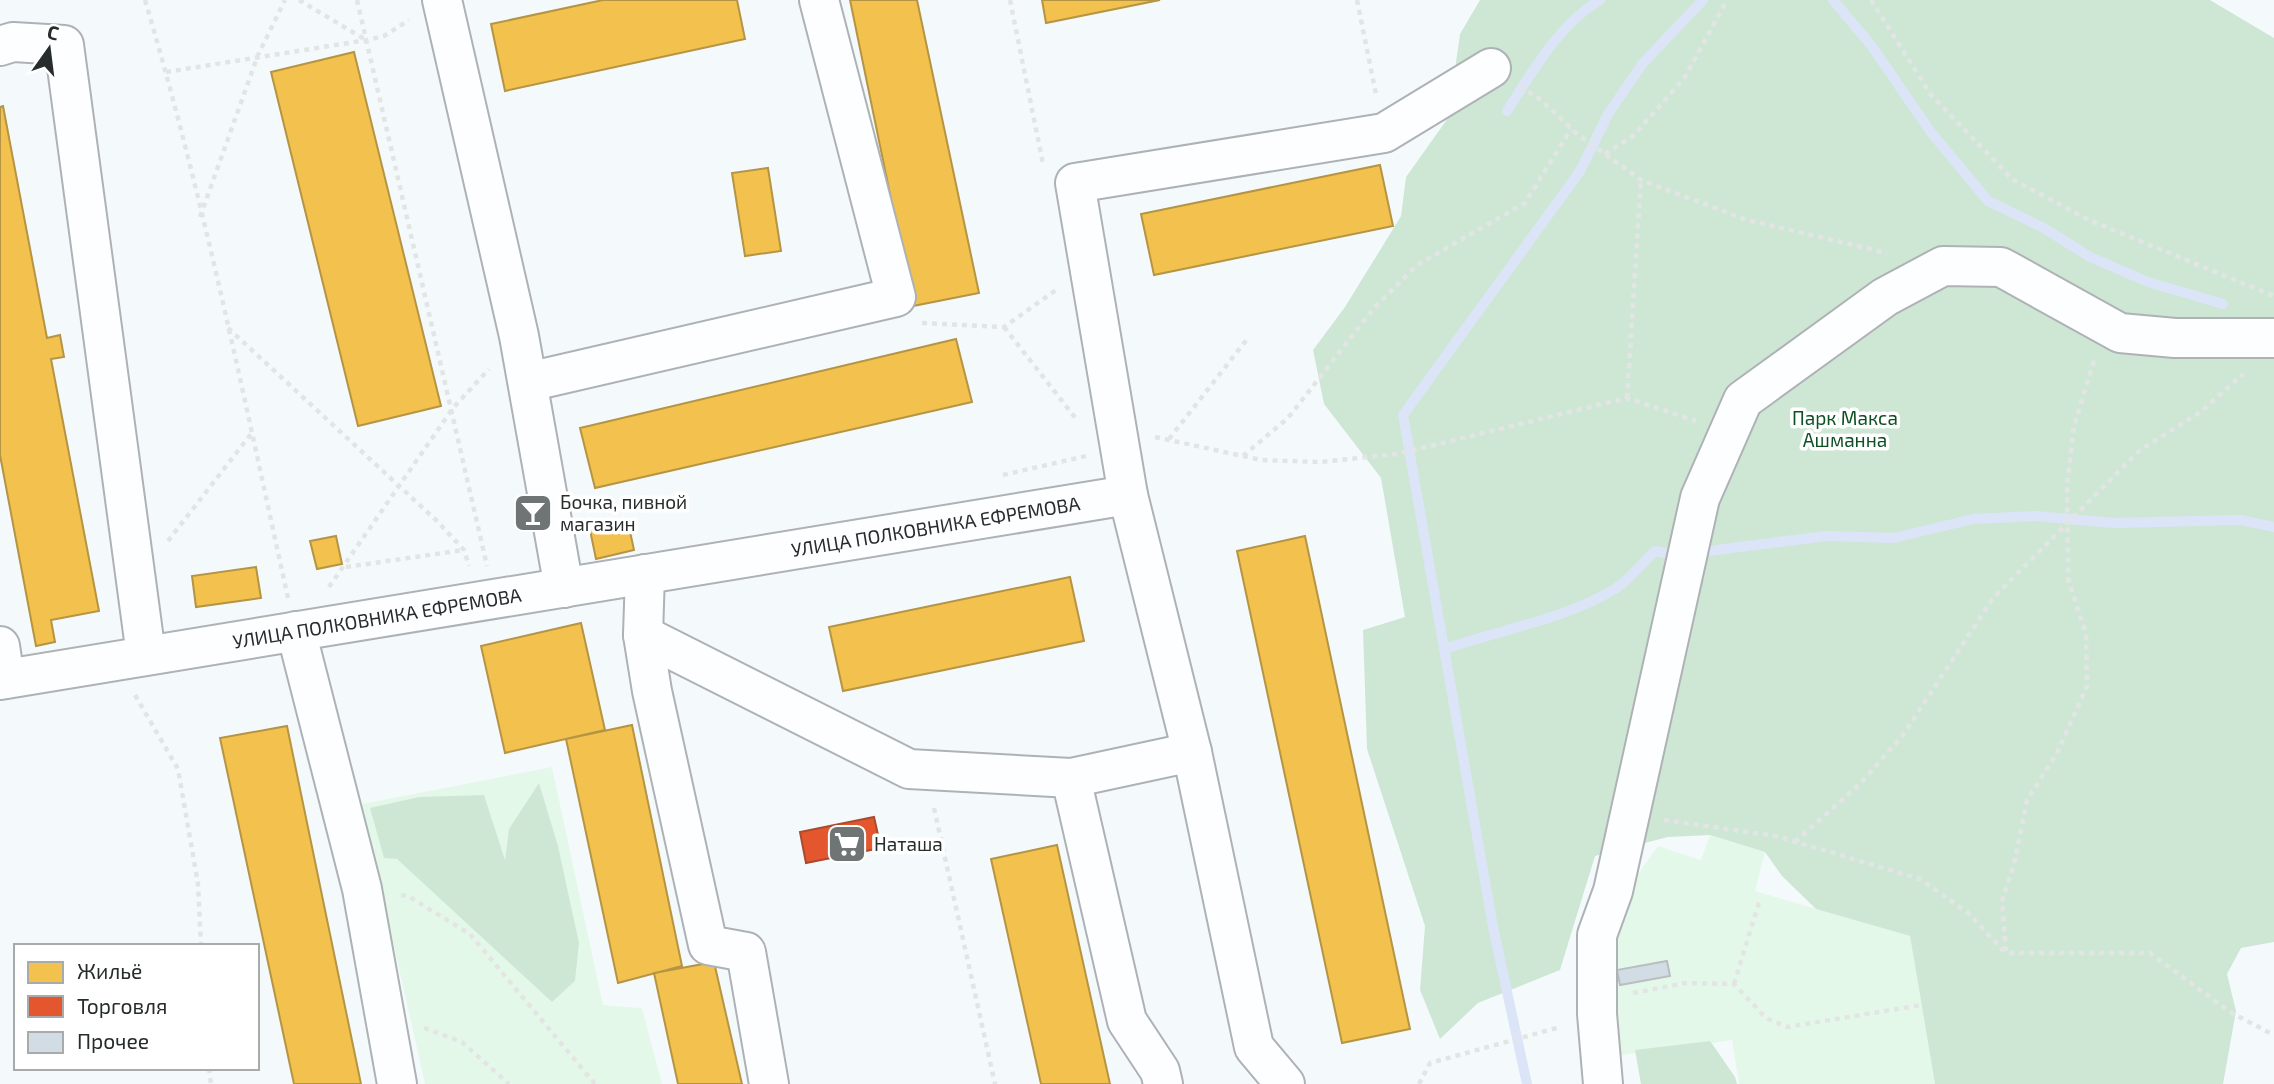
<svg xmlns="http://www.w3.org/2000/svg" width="2274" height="1084" font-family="'Exo 2',sans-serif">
	<rect width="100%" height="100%" fill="#f4fafc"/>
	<path fill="#e4f8ea" d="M552 767 603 1005 642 1008 662 1084H425L362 804Z
		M1710 835 1765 852 1755 891 1910 936 1935 1084H1739L1732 1040 1712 1043 1735 1077 1736 1084H1641L1636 1053 1617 1056 1613 909 1658 846 1701 860Z"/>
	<path fill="#cee7d5" d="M1480 0H2210L2274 38V942L2241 948 2227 974 2236 1011 2223 1084H1935L1910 936 1816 909 1782 876 1765 852 1710 835 1668 837 1595 856 1560 970 1478 1003 1440 1039 1420 990 1425 926 1367 749 1363 630 1405 617 1381 478 1324 404 1313 350 1345 307 1401 216 1406 177 1448 118 1460 34Z
		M539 783 558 846 579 943 575 981 552 1002 397 859 384 858 370 808 419 797 484 795 505 860 509 829Z
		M1710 1041 1735 1077 1737 1084H1641L1635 1050Z"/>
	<path fill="#f2c14e" stroke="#b59444" stroke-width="2" d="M603 0H737L745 39 505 91 491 24Z
		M850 0H917L979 293 913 306Z
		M1042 0H1160L1046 23Z
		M354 52 441 406 358 426 271 72Z
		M3 106 47 338 60 335 64 357 51 359 99 611 51 620 55 642 36 646 0 455V107Z
		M1380 165 1393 226 1154 275 1141 214Z
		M768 168 781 251 745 256 732 173Z
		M956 339 972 402 595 488 580 428Z
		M628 522 634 550 596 559 590 530Z
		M336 536 342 564 317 569 310 541Z
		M1305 536 1410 1029 1342 1043 1237 551Z
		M256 567 261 598 196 607 192 576Z
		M1070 577 1084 641 843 691 829 627Z
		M581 623 605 730 505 753 481 646Z
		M632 725 682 966 618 983 566 739Z
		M287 726 361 1084H294L220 738Z
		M1057 845 1110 1084H1041L991 859Z
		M714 962 742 1084H678L654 973Z"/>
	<path fill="#e4572e" stroke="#ab4a2e" stroke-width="2" d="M874 817 881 848 806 863 800 832Z"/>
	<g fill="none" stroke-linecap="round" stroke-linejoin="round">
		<path stroke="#dce4f8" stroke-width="10" d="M1833 0 1871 45 1930 131 1988 201 2042 227 2090 257 2148 282 2223 304
			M1507 111C1532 72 1559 24 1600 0
			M1445 649C1502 629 1563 620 1615 589 1629 580 1642 563 1655 551L1677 555 1826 536 1894 538 1973 519 2036 516 2113 523 2241 520 2274 527
			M1527 1084 1493 927 1403 415 1580 171 1608 114 1643 63 1703 0"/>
	</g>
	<path fill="#d1dce4" stroke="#b9bec0" stroke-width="2" d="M1667 961 1670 976 1620 985 1617 970Z"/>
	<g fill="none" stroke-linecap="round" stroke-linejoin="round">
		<g stroke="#aeb2b4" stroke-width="42">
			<g id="minor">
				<path d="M442 0 519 336 564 588"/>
				<path d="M0 46 13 42 64 45 146 655"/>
				<path d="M528 382 896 297 819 0"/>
				<path d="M1128 495 1192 752"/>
				<path d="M645 574 643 635 652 691 708 945 746 952 769 1084"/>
				<path d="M296 631 362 889 397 1084"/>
				<path d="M643 635 909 769 1071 778 1127 1021 1160 1071 1163 1084"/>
				<path d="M0 646 5 679"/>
				<path id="s1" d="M0 680 1128 495 1075 183 1384 133 1491 68"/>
				<path d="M1071 778 1192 752 1254 1047 1285 1084"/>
				<path d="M1603 1084 1597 1014V935L1613 891 1700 498 1743 400 1885 297 1943 266 2001 267 2120 333 2175 338H2274"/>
			</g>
		</g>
		<path stroke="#e3e5e5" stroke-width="4.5" stroke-dasharray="5 5" stroke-linecap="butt" d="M145 0C203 196 244 398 288 598
			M299 0 366 40
			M357 0 487 566
			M1010 0 1043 164
			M1357 0 1376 94
			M1871 0 1931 95 2012 179 2089 220 2274 296
			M166 72 367 40 384 36 409 20
			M1520 86 1541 100 1576 133 1641 180 1747 220 1887 253
			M1605 154 1634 135 1685 77 1727 0
			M200 217 258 55 285 0
			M922 323 1004 327 1056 290
			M1004 327 1077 420
			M228 328 437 521 464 550 469 566
			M2094 361 2074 426 2067 486 2068 579 2086 634 2087 686 2057 753 2027 800 2014 865 2002 901 2006 953H2150L2230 1012 2274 1035
			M1627 398 1641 180
			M1155 437 1261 460 1320 462 1397 454 1627 398 1696 421
			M1169 439 1248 338
			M1243 456 1288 418 1374 308 1417 265 1525 203 1571 129
			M1003 475 1086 456
			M168 541 251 434
			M346 567 464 550
			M329 587 453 408 489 369
			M135 695 178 769 198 884 201 946
			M934 808 995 1084
			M1664 820 1776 836 1920 879 1968 913 2005 952
			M1795 842 1861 783 1903 735 1993 598 2139 451 2202 411 2243 374
			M401 895 408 896 470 934 595 1084
			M1734 984 1760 899
			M1633 993 1685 983 1734 984 1766 1018 1787 1027 1922 1005
			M424 1028 462 1042 509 1084
			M209 1068 211 1084
			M1419 1084 1430 1063 1560 1027"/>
		<use href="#minor" stroke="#fdfeff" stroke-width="38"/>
	</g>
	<defs>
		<g id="bar-square" transform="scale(2.0125)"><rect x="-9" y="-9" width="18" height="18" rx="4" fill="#6f7475" stroke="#fff"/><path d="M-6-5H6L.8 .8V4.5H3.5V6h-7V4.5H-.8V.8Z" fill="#fff"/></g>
		<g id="supermarket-square" transform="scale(2.0125)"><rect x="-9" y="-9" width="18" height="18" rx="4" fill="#6f7475" stroke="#fff"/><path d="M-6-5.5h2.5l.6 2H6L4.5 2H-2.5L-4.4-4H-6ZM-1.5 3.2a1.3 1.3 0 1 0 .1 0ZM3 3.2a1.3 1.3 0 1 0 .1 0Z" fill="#fff"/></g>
	</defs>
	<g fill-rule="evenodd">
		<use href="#bar-square" x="533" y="513"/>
		<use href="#supermarket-square" x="847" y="844"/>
	</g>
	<g text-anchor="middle" stroke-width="7" stroke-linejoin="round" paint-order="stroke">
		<g font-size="19" fill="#0e5024" stroke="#fff">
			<text x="1845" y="425">Парк Макса<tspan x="1845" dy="22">Ашманна</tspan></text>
		</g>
		<g font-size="19" fill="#272c2d" stroke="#fff" text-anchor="start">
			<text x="560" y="509">Бочка, пивной<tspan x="560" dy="22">магазин</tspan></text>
			<text x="874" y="851">Наташа</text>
		</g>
		<g font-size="19" fill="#272c2d" stroke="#fff">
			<text dy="7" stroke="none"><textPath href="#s1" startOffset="948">УЛИЦА ПОЛКОВНИКА ЕФРЕМОВА</textPath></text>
			<text dy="7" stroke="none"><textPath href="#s1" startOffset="382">УЛИЦА ПОЛКОВНИКА ЕФРЕМОВА</textPath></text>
		</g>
	</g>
	<rect x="14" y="944" width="245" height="126" fill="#ffffff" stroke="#a9abab" stroke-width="2"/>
	<rect x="28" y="962" width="35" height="21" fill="#f2c14e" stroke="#a9abab" stroke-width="2"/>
	<text x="77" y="979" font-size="21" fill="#272c2d">Жильё</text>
	<rect x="28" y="996" width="35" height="21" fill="#e4572e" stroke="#a9abab" stroke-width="2"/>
	<text x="77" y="1014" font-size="21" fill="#272c2d">Торговля</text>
	<rect x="28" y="1032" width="35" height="21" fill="#d1dce4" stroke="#a9abab" stroke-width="2"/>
	<text x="77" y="1049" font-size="21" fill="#272c2d">Прочее</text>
	<g transform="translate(49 49) rotate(14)" stroke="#ffffff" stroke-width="5" paint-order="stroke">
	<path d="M0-5L12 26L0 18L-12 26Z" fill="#272c2d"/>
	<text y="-10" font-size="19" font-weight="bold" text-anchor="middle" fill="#272c2d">С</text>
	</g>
</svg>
